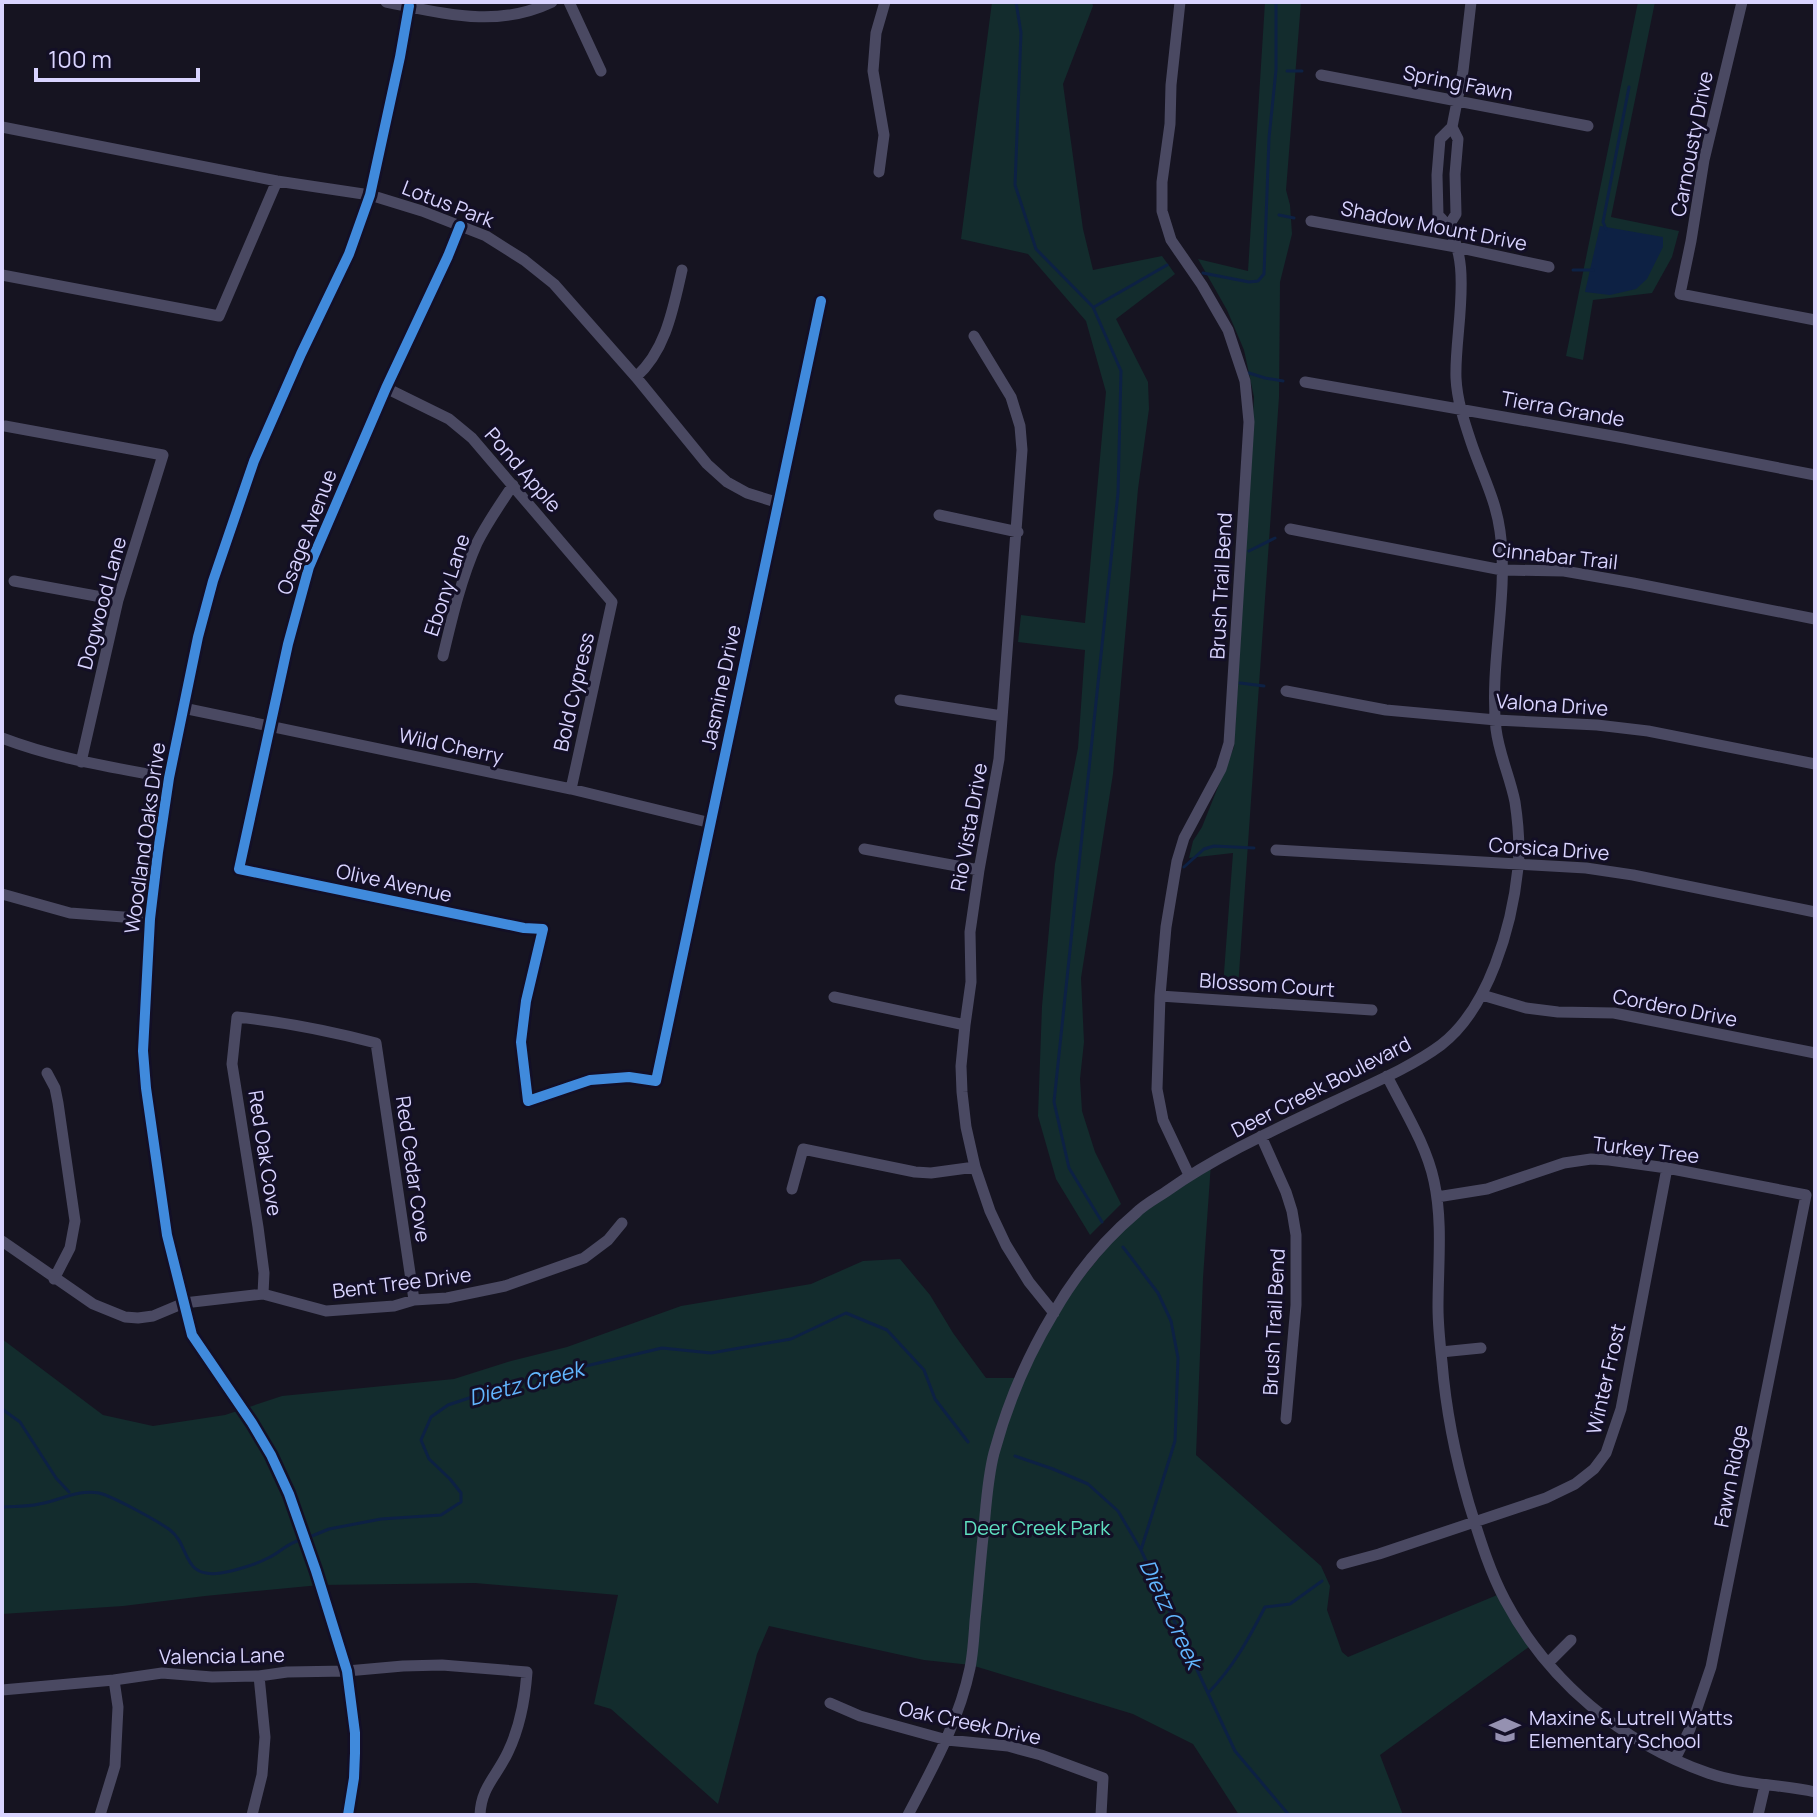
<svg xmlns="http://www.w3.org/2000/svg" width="1817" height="1817" font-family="Manrope,sans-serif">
	<rect width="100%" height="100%" fill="#161421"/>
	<path fill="#132c2d" d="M992 2H1092L1093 6 1063 84 1083 229 1093 270 1162 256 1175 274 1116 319 1148 382 1149 409 1138 489 1113 774 1081 978 1084 1042 1080 1079 1082 1111 1095 1152 1121 1204 1090 1235 1056 1179 1038 1116 1042 1006 1055 864 1078 748 1085 650 1018 642 1021 615 1085 623 1106 392 1086 321 1028 254 961 239Z
		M1265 2H1301L1286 190 1290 205 1292 234 1280 282 1279 397 1238 988 1223 986 1233 853 1189 858 1193 841 1202 827 1234 747 1254 397 1244 350 1227 310 1198 259 1248 271Z
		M1638 2H1655L1611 217 1679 231 1672 257 1652 293 1593 300 1583 360 1566 356Z
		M1211 1163 1203 1278 1196 1455 1321 1566 1330 1586 1327 1610 1342 1652 1348 1657 1502 1593 1533 1644 1380 1755 1403 1815H1239L1193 1744 1133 1714 971 1665 924 1660 769 1626 757 1654 718 1804 611 1709 594 1704 618 1595 475 1583 320 1585 205 1596 123 1606 2 1614V1339L103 1415 153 1426 225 1415 282 1396 454 1379 511 1361 567 1347 681 1306 811 1284 863 1261 900 1259 930 1295 953 1333 986 1378H1020L1054 1313 1137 1211Z"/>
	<path fill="#0d2144" d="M1600 226 1663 237V247L1647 279 1636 289 1610 295 1585 292Z"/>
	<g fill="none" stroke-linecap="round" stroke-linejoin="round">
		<path stroke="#0d2144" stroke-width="3" d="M1016 2 1021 33 1015 185 1036 249 1093 307 1121 371 1118 493 1054 1102 1069 1168 1102 1222
			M1287 71H1302
			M1279 215 1294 218
			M1606 229 1603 222 1629 87
			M1573 270H1593
			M1203 273 1249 282 1258 281 1264 274 1269 138 1276 70V2
			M1094 307 1167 265
			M1249 373 1265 378 1283 381
			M1249 551 1275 538
			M1240 683 1264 686
			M1184 867 1204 849 1214 846 1254 848
			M1123 1247 1158 1293 1171 1321 1178 1358 1175 1441 1141 1550
			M2 1409 20 1422 56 1478 69 1492
			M1015 1456 1053 1469 1088 1484 1118 1511 1141 1550 1235 1751 1289 1815
			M2 1507C14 1506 27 1507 39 1504 60 1501 76 1489 99 1493 112 1496 158 1521 170 1530 191 1546 181 1579 221 1573 234 1571 257 1564 268 1558 281 1552 286 1544 300 1540
			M307 1538 329 1529 381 1519 441 1515 461 1502V1493L450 1479 429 1459 421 1440 431 1417 448 1405 514 1383 662 1348 711 1353 791 1339 846 1313 887 1330 924 1370 935 1399 968 1442
			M1208 1693C1233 1668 1249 1638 1265 1607L1290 1604 1322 1581"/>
		<path stroke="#4a4962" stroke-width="11" d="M386 2C443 13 496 29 552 2
			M569 2 601 71
			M1180 2 1171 85 1170 124 1162 182V211L1171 240 1202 285 1228 330 1245 381 1249 422 1229 743 1221 769 1184 838 1177 861 1166 927 1160 996 1157 1089 1163 1120 1189 1175
			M1742 2 1704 160 1691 241 1680 294 1815 320
			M1321 75 1588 126
			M2 127 277 181 370 195 422 211 486 236 524 260 554 284 636 377 707 464 727 482 747 493 779 503
			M879 172 884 135 873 71 876 33 885 2
			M1311 221 1456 247 1549 267
			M1449 225 1456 214 1455 174 1458 139 1452 127
			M460 226 448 256 386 388 309 567 288 644 239 869 524 928 543 929 526 1001 521 1042 528 1101 590 1080 629 1077 656 1081 821 301
			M2 275 219 316 277 181
			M974 336 1011 397 1020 426 1022 450 999 759 979 870 970 932 971 982 965 1025 961 1066 962 1092 966 1127 975 1167 990 1211 1006 1245 1029 1282 1054 1313
			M636 377C666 350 673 309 682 270
			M1305 382 1624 438 1815 475
			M386 388 449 419 472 438 612 602 571 789
			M5 426 163 455 118 600 81 762
			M939 515 1018 532
			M1290 529 1502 570 1564 571 1633 583 1815 619
			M14 581 118 600
			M443 656C452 618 461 579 477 543 487 523 500 504 513 485
			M1286 691 1386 710 1496 720 1597 725 1648 731 1815 764
			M900 700 1002 716
			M183 708 571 789 711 823
			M2 738C57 759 111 767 169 778
			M864 849 979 870
			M1276 850 1586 868 1633 875 1815 912
			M2 894 70 913 150 919
			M1482 995 1526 1008 1558 1012 1614 1013 1815 1053
			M1160 996 1372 1010
			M834 997 965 1025
			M47 1073 55 1088 58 1103 75 1221 70 1248 54 1279
			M1387 1076C1404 1110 1426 1144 1434 1181 1443 1222 1438 1265 1438 1307 1438 1325 1440 1344 1442 1362 1446 1412 1455 1456 1469 1504 1479 1536 1489 1570 1505 1600 1548 1681 1622 1743 1708 1773 1743 1785 1779 1784 1815 1792
			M1261 1136 1286 1192 1292 1211 1296 1235V1305L1286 1419
			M792 1189 803 1149 915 1172 931 1173 975 1167
			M1437 1197 1487 1189 1564 1163 1591 1159 1609 1160 1667 1168 1806 1195 1711 1667 1690 1729 1675 1759
			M2 1241 93 1304 125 1317 138 1318 153 1316 184 1303 263 1294 326 1311 394 1306 414 1300 447 1298 505 1286 584 1258 608 1240 622 1223
			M263 1294 264 1273 258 1227 232 1064 237 1017C284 1022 330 1031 376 1043L414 1300
			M1441 1352 1481 1348
			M1342 1564 1379 1554 1546 1498 1575 1484 1594 1469 1606 1453 1621 1409 1667 1168
			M1548 1663 1571 1640
			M2 1690 114 1680 162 1673 212 1677 259 1676 287 1672 347 1671 403 1666 442 1665 527 1672C525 1700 520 1727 508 1752 497 1776 481 1787 480 1815
			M830 1703 860 1716 947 1740 1008 1746 1041 1755 1103 1778 1101 1815
			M100 1815 115 1766 118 1707 114 1680
			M252 1815 262 1775 265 1737 259 1676
			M348 1815 354 1778 355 1753V1733L347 1671 316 1571 289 1494 271 1455 252 1423 192 1335 167 1235 146 1088 143 1051 150 919 158 852 169 778 198 637 213 581 254 461 301 354 349 254 370 195 400 57 409 6
			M908 1815C933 1767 959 1721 970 1668 973 1653 974 1637 975 1621 978 1593 980 1565 983 1537 986 1509 987 1480 994 1453 1007 1405 1027 1357 1053 1314 1074 1277 1103 1241 1136 1213 1145 1204 1157 1198 1167 1191 1218 1155 1276 1129 1333 1102 1368 1085 1410 1068 1441 1045 1489 1008 1512 926 1518 868 1520 847 1518 822 1515 802 1510 777 1499 754 1496 729 1489 663 1509 597 1500 531 1496 500 1481 472 1471 442 1464 421 1457 400 1456 378 1454 329 1478 252 1438 215L1437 175 1440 139 1452 127 1463 71 1471 2
			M1758 1815 1765 1785"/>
		<g stroke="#130f26" stroke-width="15">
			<path id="cycleway" d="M460 226 448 256 386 388 309 567 288 644 239 869 524 928 543 929 526 1001 521 1042 528 1101 590 1080 629 1077 656 1081 821 301
				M348 1815 354 1778 355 1753V1733L347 1671 316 1571 289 1494 271 1455 252 1423 192 1335 167 1235 146 1088 143 1051 150 919 158 852 169 778 198 637 213 581 254 461 301 354 349 254 370 195 400 57 409 6"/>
		</g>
		<use href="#cycleway" stroke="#408adc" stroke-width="10"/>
	</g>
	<defs>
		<g id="school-bare" transform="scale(2.4)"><path d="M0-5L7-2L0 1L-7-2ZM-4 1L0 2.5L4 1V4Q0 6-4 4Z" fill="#9591b1" stroke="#130f26" stroke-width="2.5" paint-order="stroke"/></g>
	</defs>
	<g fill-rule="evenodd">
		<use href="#school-bare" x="1505" y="1730"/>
	</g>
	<g text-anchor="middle" stroke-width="6" stroke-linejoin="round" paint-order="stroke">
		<g font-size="20" fill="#d9d4ff" stroke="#130f26">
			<text transform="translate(1458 83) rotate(11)" y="7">Spring Fawn</text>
			<text transform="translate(1692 144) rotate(-79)" y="7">Carnousty Drive</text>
			<text transform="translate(448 204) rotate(21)" y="7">Lotus Park</text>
			<text transform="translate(1434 226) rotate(11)" y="7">Shadow Mount Drive</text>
			<text transform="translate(1563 409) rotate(10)" y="7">Tierra Grande</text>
			<text transform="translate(523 470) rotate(49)" y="7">Pond Apple</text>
			<text transform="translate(307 532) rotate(-69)" y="7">Osage Avenue</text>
			<text transform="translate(1555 556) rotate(6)" y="7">Cinnabar Trail</text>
			<text transform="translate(447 585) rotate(-72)" y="7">Ebony Lane</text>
			<text transform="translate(1221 586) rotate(-87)" y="7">Brush Trail Bend</text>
			<text transform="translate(102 603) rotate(-75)" y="7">Dogwood Lane</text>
			<text transform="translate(721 687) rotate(-78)" y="7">Jasmine Drive</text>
			<text transform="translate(574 692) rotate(-77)" y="7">Bold Cypress</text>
			<text transform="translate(1552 705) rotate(4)" y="7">Valona Drive</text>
			<text transform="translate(451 746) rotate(12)" y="7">Wild Cherry</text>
			<text transform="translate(969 827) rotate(-80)" y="7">Rio Vista Drive</text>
			<text transform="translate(145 838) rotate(-82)" y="7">Woodland Oaks Drive</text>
			<text transform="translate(1549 849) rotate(4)" y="7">Corsica Drive</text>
			<text transform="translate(394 883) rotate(12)" y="7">Olive Avenue</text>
			<text transform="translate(1267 985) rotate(4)" y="7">Blossom Court</text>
			<text transform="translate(1675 1008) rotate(11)" y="7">Cordero Drive</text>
			<text transform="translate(1321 1087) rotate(-27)" y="7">Deer Creek Boulevard</text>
			<text transform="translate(1646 1150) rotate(7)" y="7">Turkey Tree</text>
			<text transform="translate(265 1153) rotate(81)" y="7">Red Oak Cove</text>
			<text transform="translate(413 1169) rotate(82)" y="7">Red Cedar Cove</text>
			<text transform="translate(402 1283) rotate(-7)" y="7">Bent Tree Drive</text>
			<text transform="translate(1274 1322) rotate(-87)" y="7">Brush Trail Bend</text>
			<text transform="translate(1606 1379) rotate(-77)" y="7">Winter Frost</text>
			<text transform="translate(1731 1476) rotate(-79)" y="7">Fawn Ridge</text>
			<text transform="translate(222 1656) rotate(-1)" y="7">Valencia Lane</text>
			<text transform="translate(970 1723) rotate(12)" y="7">Oak Creek Drive</text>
		</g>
		<g font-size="20" fill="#5fe0c0" stroke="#130f26">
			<text x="1037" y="1535">Deer Creek Park</text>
		</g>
		<g font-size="20" fill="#d9d4ff" stroke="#130f26" text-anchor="start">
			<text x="1529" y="1725">Maxine &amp; Lutrell Watts<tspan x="1529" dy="23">Elementary School</tspan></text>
		</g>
		<g font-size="22" font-style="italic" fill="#62b6ff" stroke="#130f26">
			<text transform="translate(526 1383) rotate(-15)" y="8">Dietz Creek</text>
			<text transform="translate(1171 1614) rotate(65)" y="8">Dietz Creek</text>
		</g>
	</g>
	<rect width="1817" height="1817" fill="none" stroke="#d9d4ff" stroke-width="8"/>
	<path d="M36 68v12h162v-12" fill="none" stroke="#d9d4ff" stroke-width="4"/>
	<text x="48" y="68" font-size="24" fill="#d9d4ff" stroke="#130f26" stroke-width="6" paint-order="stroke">100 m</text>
</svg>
